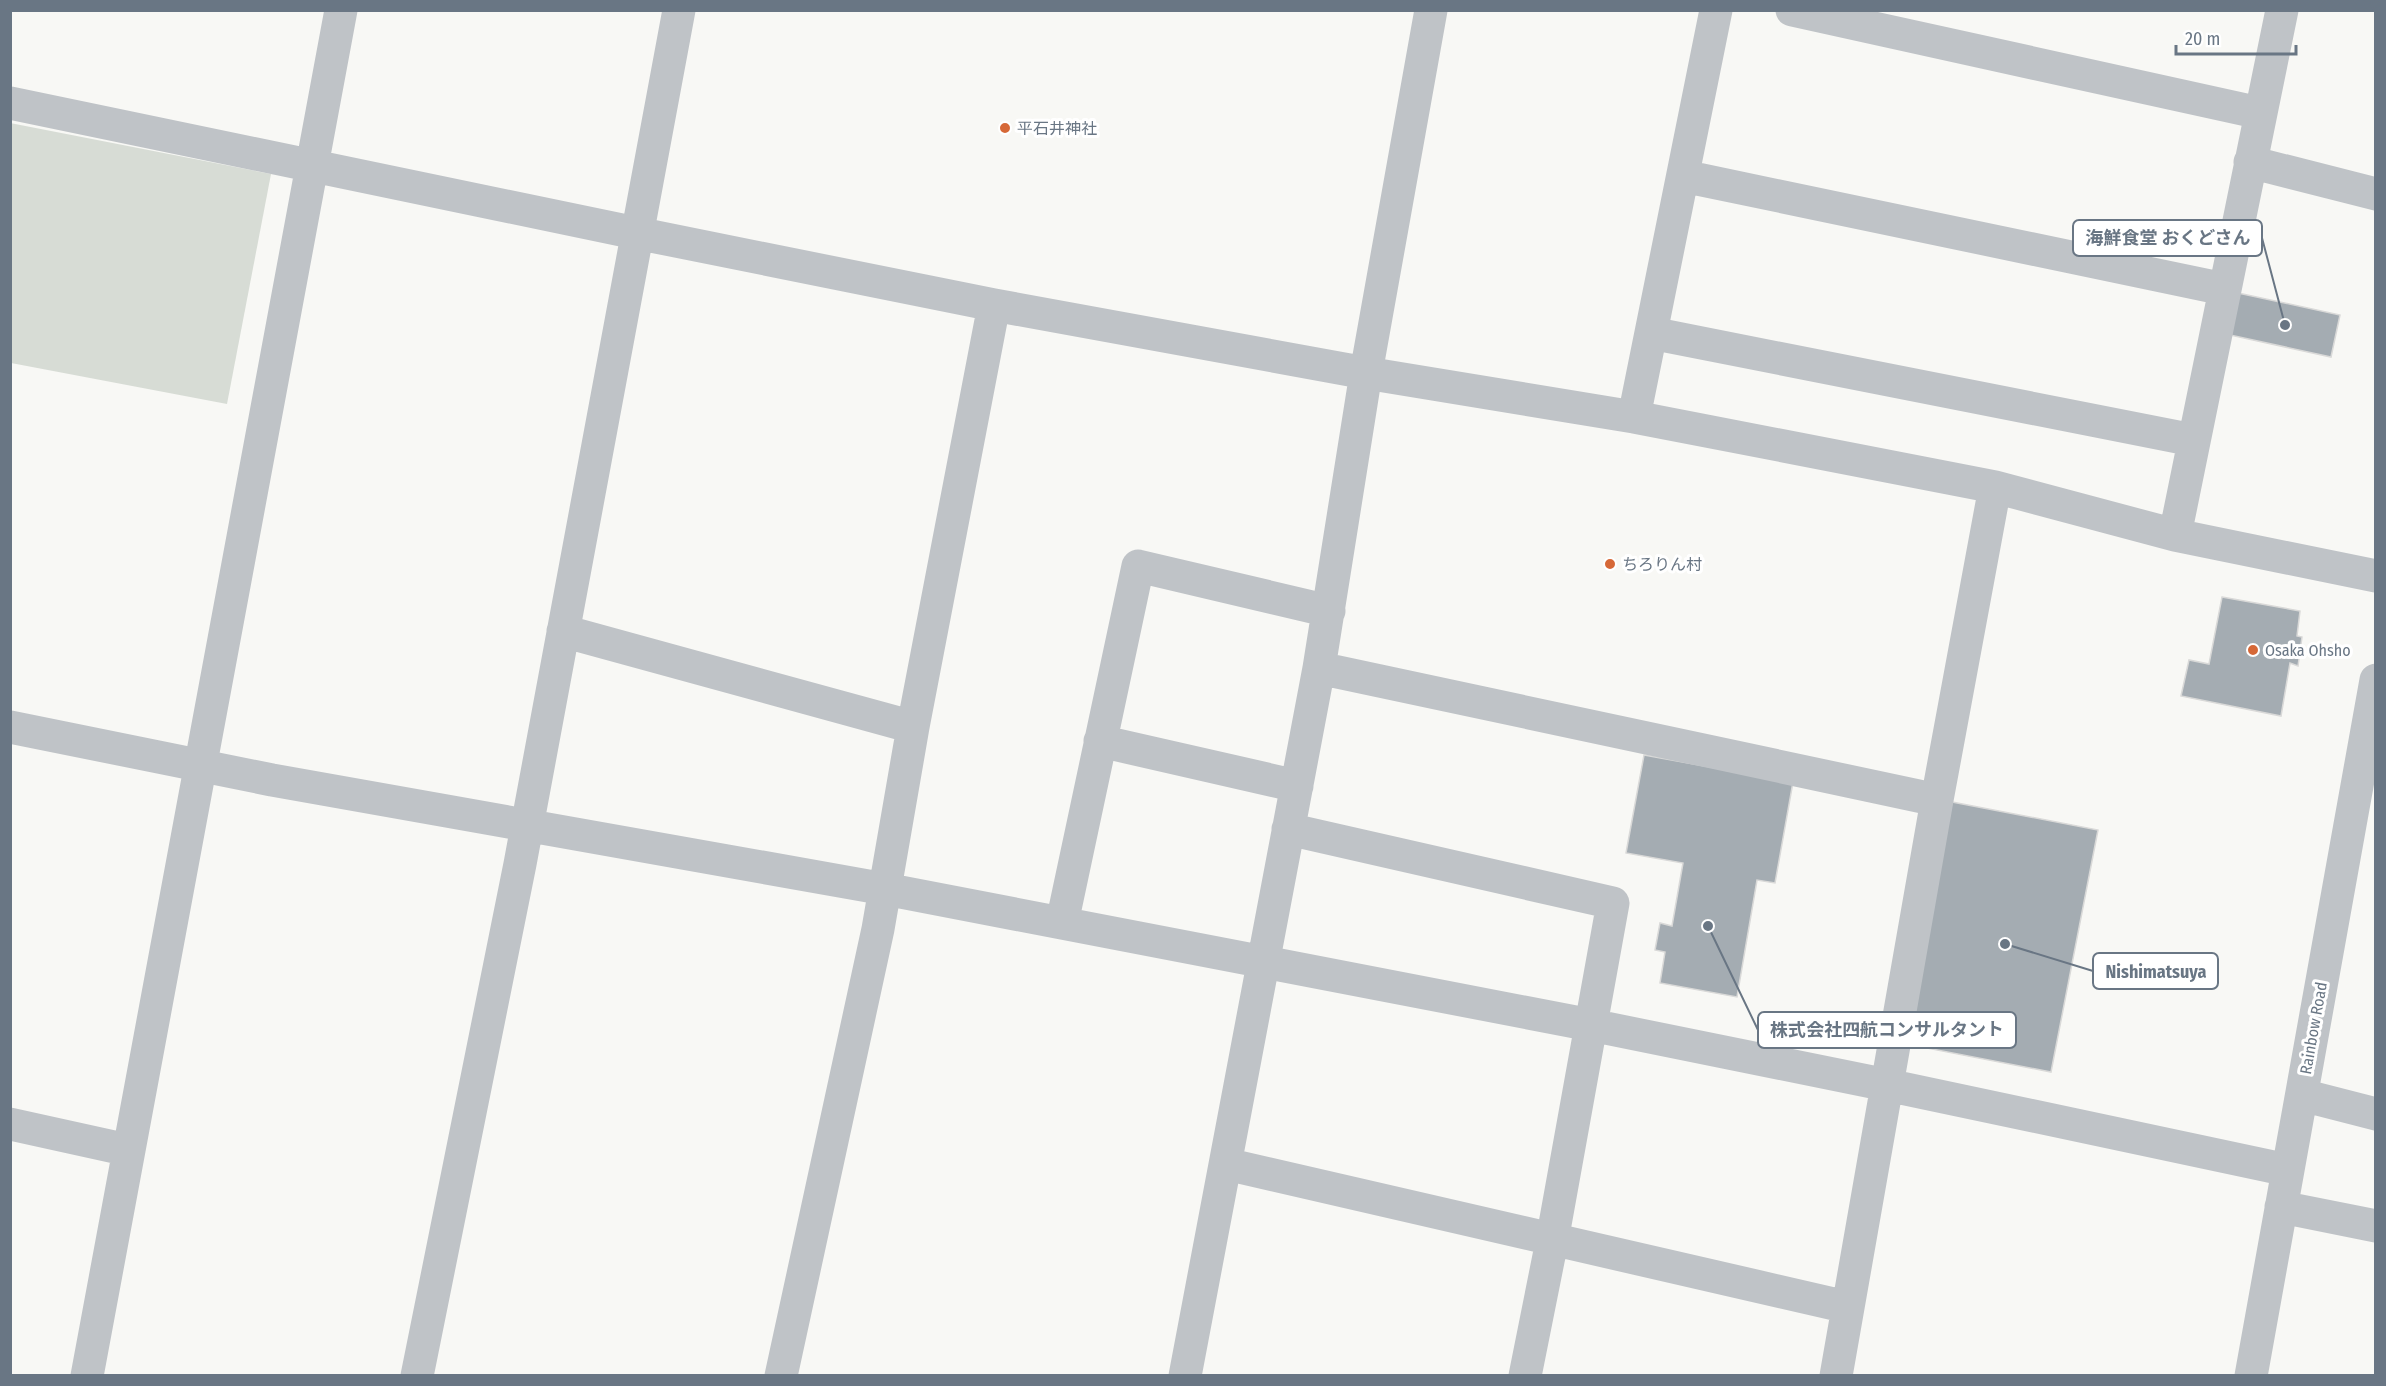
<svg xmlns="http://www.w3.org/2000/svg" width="2386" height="1386" font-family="'Fira Sans Condensed','Noto Sans JP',sans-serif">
	<rect width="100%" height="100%" fill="#f8f8f5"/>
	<path fill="#d7dcd5" d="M10 123 271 174 227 404 11 363Z"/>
	<path fill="#a4acb2" stroke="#d9d9d8" stroke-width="1.5" d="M2238 293 2340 315 2331 357 2230 335Z
		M2222 597 2300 611 2297 636 2302 637 2298 666 2290 663 2281 716 2181 696 2189 660 2209 664Z
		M1644 755 1793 782 1775 883 1757 880 1737 997 1660 983 1665 952 1655 950 1660 923 1672 926 1683 863 1626 853Z
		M1952 802 2098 830 2051 1072 1906 1044Z"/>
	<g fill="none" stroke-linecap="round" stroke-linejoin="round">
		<path stroke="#bfc3c7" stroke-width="33" d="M1792 10 2260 113
			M10 103 636 233 994 305 1366 373 1634 417 1995 487 2175 535 2376 576
			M2250 162 2376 194
			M1683 176 2224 289
			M1651 333 2193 440
			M1634 417 1716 10
			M2175 535 2282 10
			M563 631 913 727
			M1319 668 1937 800
			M10 727 272 780 885 889 1591 1025 1887 1085 2288 1170
			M1100 741 1297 786
			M1288 829 1613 903 1552 1241 1525 1376
			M1062 923 1138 566 1329 611
			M2302 1095 2376 1114
			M10 1124 128 1150
			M1226 1164 1847 1307
			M2281 1207 2376 1226
			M87 1376 341 10
			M417 1376 520 864 679 10
			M781 1376 878 929 913 727 994 305
			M1185 1376 1319 668 1366 373 1431 10
			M1836 1376 1937 800 1995 487
			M2251 1376 2376 680"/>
	</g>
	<g fill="#d66837" stroke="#fff" stroke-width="2">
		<circle cx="1005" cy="128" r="6"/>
		<circle cx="1610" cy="564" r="6"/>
		<circle cx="2253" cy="650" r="6"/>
	</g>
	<g text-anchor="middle" stroke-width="6" stroke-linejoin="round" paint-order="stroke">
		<g font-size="16" fill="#697684" stroke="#fff" text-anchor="start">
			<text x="1017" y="134">平石井神社</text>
			<text x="1622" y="570">ちろりん村</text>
			<text x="2265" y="656">Osaka Ohsho</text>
		</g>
		<g font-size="16" fill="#697684" stroke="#fff">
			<text transform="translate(2313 1028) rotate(-80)" y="6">Rainbow Road</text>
		</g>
	</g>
	<path fill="none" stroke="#697684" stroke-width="2" d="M2285 325L2262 238M2005 944L2093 971M1708 926L1758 1030"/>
	<g fill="#697684" stroke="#fff" stroke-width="2">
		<circle cx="2285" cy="325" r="6"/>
		<circle cx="2005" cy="944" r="6"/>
		<circle cx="1708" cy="926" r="6"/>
	</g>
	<g fill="#fff" stroke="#697684" stroke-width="2">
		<rect x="2073" y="220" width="189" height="36" rx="6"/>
		<rect x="2093" y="953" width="125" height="36" rx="6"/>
		<rect x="1758" y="1012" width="258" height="36" rx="6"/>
	</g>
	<g font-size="18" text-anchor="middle" font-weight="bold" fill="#697684">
		<text x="2168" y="244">海鮮食堂 おくどさん</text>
		<text x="2156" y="978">Nishimatsuya</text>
		<text x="1887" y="1036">株式会社四航コンサルタント</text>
	</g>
	<rect width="2386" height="1386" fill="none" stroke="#697684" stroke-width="24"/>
	<path d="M2176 45v9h120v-9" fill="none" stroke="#697684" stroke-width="3"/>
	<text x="2185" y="45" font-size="18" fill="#697684" stroke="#ffffff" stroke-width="4.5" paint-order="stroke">20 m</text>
</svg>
